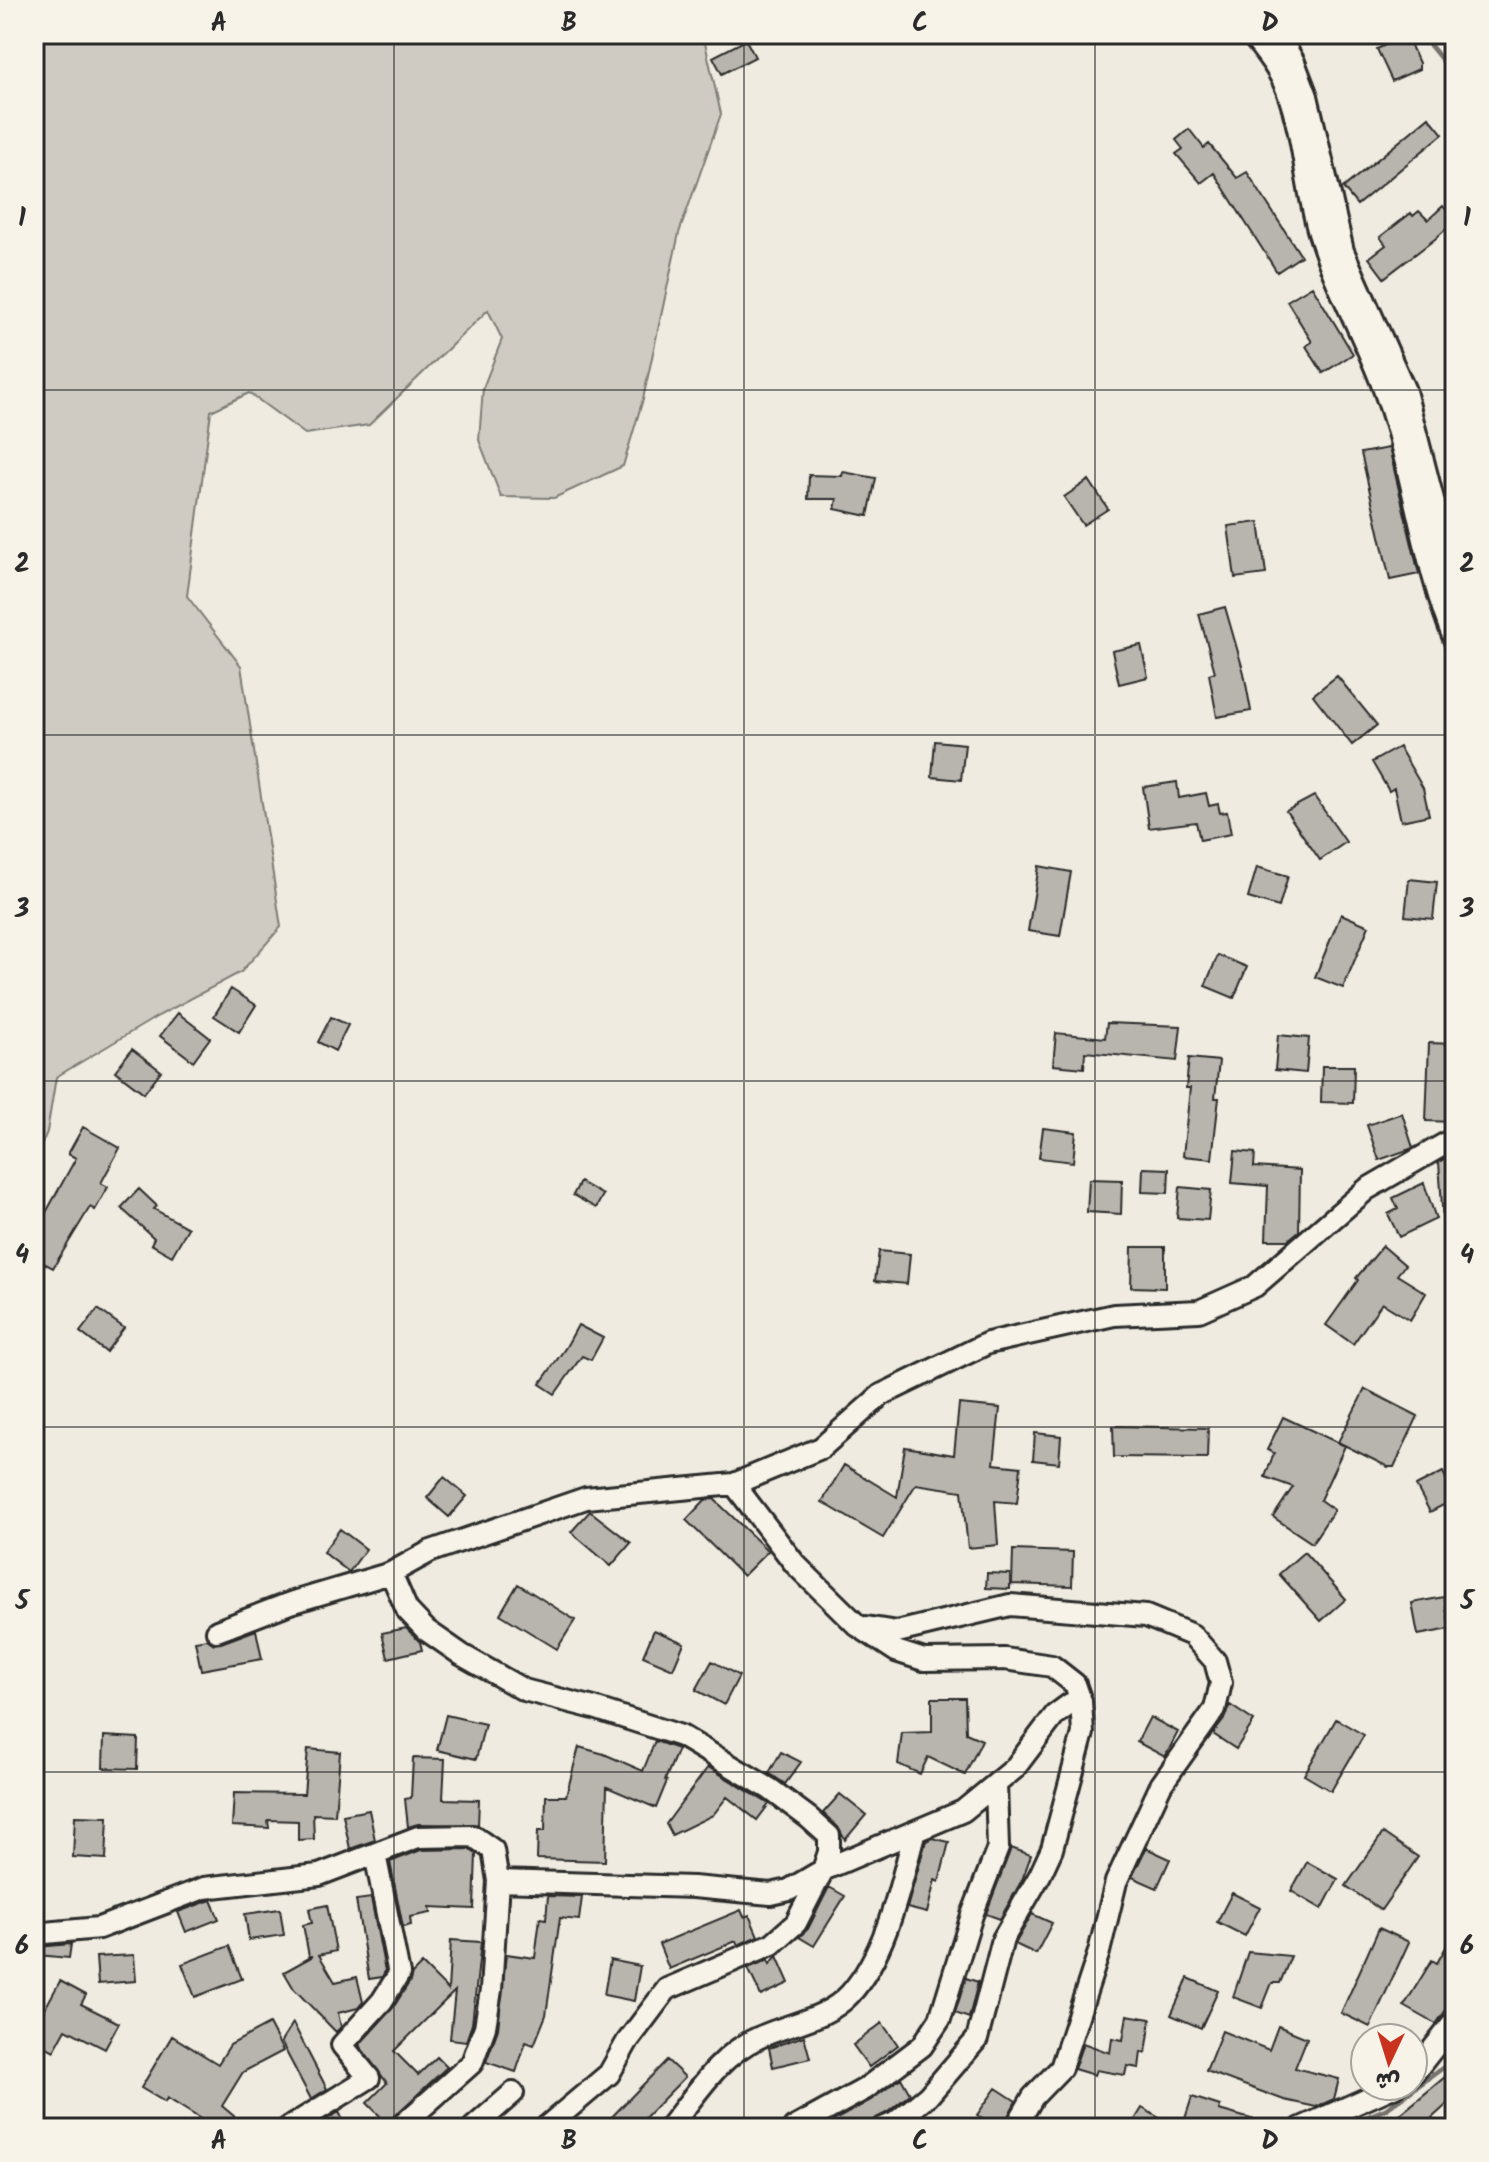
<svg xmlns="http://www.w3.org/2000/svg" width="1489" height="2162" font-family="Kalam,'Playpen Sans Arabic',sans-serif">
	<rect width="100%" height="100%" fill="#efebe0"/>
	<filter id="ink" filterUnits="userSpaceOnUse"><feTurbulence type="fractalNoise" baseFrequency=".0125" numOctaves="2"/><feDisplacementMap in="SourceGraphic" scale="16" xChannelSelector="R" yChannelSelector="G"/><feConvolveMatrix kernelMatrix="1 2 1 2 8 2 1 2 1" color-interpolation-filters="sRGB"/></filter>
	<g filter="url(#ink)">
		<path fill="#cfcbc2" stroke="#7d7b76" stroke-width="2" d="M34 34H703L721 114 679 233 643 399 623 466 554 498 501 497 479 440 483 388 502 339 488 310 369 425 305 434 249 393 211 411 187 596 241 666 281 927 241 972 158 1016 56 1077 47 1132 34 1163Z"/>
		<g fill="none" stroke-linecap="round" stroke-linejoin="round">
			<path stroke="#74726e" stroke-width="5" d="M1421 34 1455 76
				M1340 2128 1386 2109 1455 2059"/>
		</g>
		<path fill="#b8b5ae" stroke="#2b2b2b" stroke-width="2" d="M1406 35 1419 63V69L1392 81 1377 49Z
			M746 40 755 57 722 74 713 57Z
			M1429 117 1443 134 1357 205 1343 188Z
			M1189 129 1204 148 1209 144 1237 178 1247 172 1301 256 1277 272 1214 173 1201 183 1176 154 1183 149 1176 140Z
			M1443 206 1455 221 1435 239 1384 278 1369 258 1386 245 1380 237 1411 213 1413 216 1419 211 1428 220Z
			M1312 286 1353 354 1323 373 1306 346 1312 342 1287 301Z
			M1389 448 1419 574 1390 580 1361 453Z
			M843 472 876 478 868 516 835 509 837 499H808L809 475 842 476Z
			M1089 480 1108 509 1083 525 1064 497Z
			M1259 522 1266 574 1235 578 1228 526Z
			M1225 607 1244 673 1251 711 1217 717 1209 674 1215 672 1199 614Z
			M1141 645 1148 677 1119 684 1112 651Z
			M1337 676 1377 725 1352 745 1313 695Z
			M935 741 965 744 961 780 932 777Z
			M1399 747 1423 788 1429 815 1401 821 1394 788 1389 791 1372 762Z
			M1177 782 1179 798 1206 793 1209 806 1218 804 1220 813 1227 812 1231 834 1200 840 1196 822 1149 828 1143 787Z
			M1314 796 1346 842 1320 860 1286 811Z
			M1039 866 1071 872 1060 936 1028 931Z
			M1257 867 1288 876 1279 907 1248 898Z
			M1409 879 1437 882 1433 919 1405 916Z
			M1341 914 1369 926 1343 988 1315 977Z
			M1218 955 1247 967 1234 998 1205 986Z
			M231 989 256 1005 239 1032 214 1016Z
			M178 1013 210 1038 193 1061 160 1036Z
			M331 1017 348 1025 335 1051 318 1042Z
			M1107 1023 1181 1026 1177 1061 1085 1052 1084 1068 1053 1065 1056 1033 1105 1038Z
			M1278 1035 1309 1038 1306 1073 1275 1070Z
			M1429 1043 1455 1044V1122L1426 1121Z
			M132 1049 161 1071 144 1093 115 1071Z
			M1189 1058 1219 1061 1215 1098H1219L1212 1159 1183 1156 1190 1088H1186Z
			M1322 1066H1354L1353 1103 1321 1102Z
			M1402 1113 1413 1148 1379 1160 1367 1125Z
			M83 1127 120 1148 101 1183 108 1187 95 1210 90 1207 53 1268 34 1258V1244L43 1229 38 1227 76 1158 68 1154Z
			M1043 1128 1076 1132 1073 1162 1039 1158Z
			M1235 1151 1255 1153 1254 1167 1300 1170 1299 1231 1288 1240H1266L1268 1186 1232 1183Z
			M1455 1153V1235L1444 1236 1439 1162Z
			M1143 1168 1169 1169 1168 1193 1142 1192Z
			M1089 1179 1122 1180 1121 1214 1087 1212Z
			M580 1182 603 1195 596 1208 573 1195Z
			M1424 1183 1436 1219 1399 1237 1388 1214 1398 1209 1393 1198Z
			M1180 1187 1211 1190 1208 1220 1177 1218Z
			M139 1189 157 1206 154 1209 188 1228 172 1256 151 1244 154 1238 121 1208Z
			M1383 1246 1405 1265 1397 1275 1426 1293 1410 1320 1382 1303 1353 1344 1326 1325 1358 1280 1356 1278Z
			M1132 1247H1165V1288L1131 1287Z
			M879 1251 910 1254 907 1284 875 1281Z
			M98 1309 124 1328 106 1352 80 1332Z
			M578 1325 603 1338 591 1360 582 1356 555 1394 540 1384 566 1347Z
			M1365 1389 1418 1416 1394 1467H1388L1338 1442Z
			M959 1404 1000 1408 994 1464 1021 1467 1017 1503 995 1501 998 1545 968 1548 962 1491 916 1484 883 1538 822 1502 844 1465 897 1497 905 1447 954 1455Z
			M1283 1417 1345 1446 1320 1500 1334 1510 1312 1543 1273 1517 1293 1487 1265 1477 1274 1453 1267 1450Z
			M1113 1426 1208 1428 1207 1458 1114 1457Z
			M1035 1433 1061 1436 1059 1463 1033 1460Z
			M1443 1472 1455 1499 1430 1512 1416 1486Z
			M444 1477 467 1496 449 1517 427 1498Z
			M714 1499 768 1551 743 1576 686 1520 705 1500Z
			M590 1511 631 1543 611 1566 571 1532Z
			M340 1529 366 1549 349 1572 323 1552Z
			M1013 1550 1073 1552 1072 1586 1012 1584Z
			M1304 1552 1346 1599 1321 1621 1279 1574Z
			M987 1573 1010 1574V1589L986 1588Z
			M518 1584 575 1620 557 1649 500 1614Z
			M1444 1597 1450 1629 1418 1635 1412 1603Z
			M406 1628 420 1642 422 1650 388 1658 382 1633Z
			M256 1630 262 1659 201 1670 195 1641 207 1639 214 1644 221 1643Z
			M654 1630 684 1643 673 1669 643 1656Z
			M712 1661 739 1676 724 1705 696 1690Z
			M932 1698H965L966 1733 982 1740 965 1775 928 1757 920 1774 898 1764 902 1733 932 1732Z
			M1230 1705 1254 1721 1236 1749 1213 1734 1226 1717Z
			M446 1715 485 1724 476 1759 437 1750Z
			M1150 1717 1178 1732 1165 1757 1137 1742Z
			M1336 1719 1364 1735 1331 1791 1304 1775Z
			M104 1736 138 1738 137 1769 103 1768Z
			M655 1741 678 1749 665 1780 667 1781 656 1808 607 1787 605 1861 537 1859 538 1831H545L546 1796H566L579 1747 604 1754 643 1771Z
			M308 1749 340 1752 335 1815 313 1814 314 1839 298 1840V1821L268 1820 269 1828 232 1826 234 1793 304 1794Z
			M781 1752 801 1762 785 1784 769 1773Z
			M413 1758 445 1759 443 1799 479 1800 478 1825 418 1824 408 1827 405 1799 411 1798Z
			M708 1767 769 1804 757 1820 727 1797 713 1815 672 1835 666 1824Z
			M840 1794 866 1815 845 1840 838 1827 823 1813Z
			M369 1810 375 1840 350 1849 343 1815Z
			M75 1816 108 1817 106 1859 73 1857Z
			M1383 1833 1418 1857 1381 1910 1346 1886Z
			M932 1838 949 1842 939 1882 935 1880 927 1913 907 1908 926 1841Z
			M1011 1848 1031 1855 1022 1880 1000 1919 986 1914Z
			M1146 1848 1170 1859 1157 1888 1132 1877Z
			M469 1849 476 1854 474 1909 430 1907 431 1913 410 1917 411 1925 403 1927 390 1862 421 1850Z
			M1307 1862 1338 1879 1322 1909 1291 1891Z
			M829 1887 845 1896 814 1946 799 1937 808 1929Z
			M1232 1893 1260 1907 1245 1936 1217 1922Z
			M548 1896 582 1897 579 1920 560 1918 546 2015 534 2045 526 2042 516 2072 486 2062 498 2029 506 1954 535 1958 540 1918 546 1919Z
			M371 1898 385 1971 382 1977 369 1979 356 1900Z
			M211 1900 219 1919 186 1932 178 1912Z
			M327 1905 336 1951 319 1955 335 1982 357 1977 363 2002 358 2008 338 2013 341 2027 336 2032 294 1989 284 1972 313 1956H309L303 1925 312 1923 309 1909Z
			M280 1909 284 1935 249 1940 245 1914Z
			M741 1910 744 1917 749 1915 758 1936 738 1945 736 1941 669 1969 659 1944Z
			M1032 1914 1052 1923 1036 1954 1015 1944Z
			M1379 1928 1409 1942 1370 2027 1341 2013Z
			M1455 1931V1997L1436 2024 1404 2006 1432 1960 1437 1963Z
			M451 1940 481 1942 472 2024 466 2041 450 2039 455 1991 394 2051 418 2075 437 2057 447 2067 387 2123 367 2103 387 2083 359 2045 393 2008 410 1981 412 1974 422 1964 448 1990Z
			M71 1944 69 1958 38 1955V1947Z
			M229 1946 242 1979 195 1997 182 1964Z
			M1248 1952 1291 1956 1280 1983H1272L1262 2008 1233 1997Z
			M134 1955 136 1981 98 1984 96 1957Z
			M777 1956 789 1983 761 1996 748 1968 768 1960 770 1964Z
			M610 1960 640 1966 634 2001 604 1995Z
			M966 1978 978 1982 969 2018 955 2013Z
			M1188 1978 1218 1991 1201 2028 1171 2015Z
			M60 1981 86 1995 81 2004 119 2023 105 2049 66 2029 54 2051 34 2040V2010L42 2014Z
			M1127 2015 1151 2019 1146 2053 1141 2052 1139 2068 1127 2066 1125 2075 1096 2070 1094 2075 1074 2069 1083 2043 1110 2053 1112 2038 1123 2040Z
			M293 2023 327 2089 311 2099 281 2042Z
			M882 2023 898 2045 869 2067 853 2045Z
			M269 2024 283 2051 243 2072 222 2106 248 2128H215L167 2098 165 2102 141 2088 172 2036 218 2064 230 2045Z
			M1278 2026 1307 2038 1295 2068 1339 2079 1334 2099 1316 2107 1284 2100 1206 2071 1222 2031 1269 2050Z
			M804 2036 810 2058 773 2067 769 2048Z
			M667 2060 685 2077 635 2128H601Z
			M1445 2077 1455 2088V2097L1421 2128H1406L1397 2117Z
			M901 2078 910 2094 888 2112 873 2120 870 2126 821 2128 871 2100Z
			M996 2088 1016 2101 1002 2128H997L977 2115Z
			M1192 2097 1220 2106 1219 2110 1269 2124 1268 2128H1182Z
			M1142 2108 1177 2128H1130Z
			M339 2112 347 2128H313Z"/>
		<g fill="none" stroke-linecap="round" stroke-linejoin="round">
			<g stroke="#2b2b2b" stroke-width="26">
				<path id="minor" d="M1251 34C1265 52 1279 69 1287 90 1304 135 1305 186 1319 233 1336 289 1367 340 1386 395 1415 476 1422 561 1455 641
					M1277 34 1294 62 1307 96 1343 251 1405 391 1455 584
					M734 1484 795 1564 858 1626 896 1651 924 1660 1005 1659 1052 1666 1075 1684 1081 1701 1083 1733 1052 1849 1040 1875 1003 1939 977 2039 928 2096 895 2123 883 2128
					M391 1573 407 1610 426 1630 462 1655 524 1690 594 1708 681 1736 770 1789 809 1818 829 1836V1852L823 1870 796 1923 772 1944 667 1989 627 2042 609 2074 545 2128
					M866 1627 897 1632 1010 1605 1146 1616 1192 1635 1215 1661 1221 1683 1215 1709 1161 1785 1116 1882 1099 1952 1061 2068 1033 2097 1015 2128
					M217 1631 290 1603 391 1573 431 1551 586 1498 734 1484 821 1448 881 1395 988 1343 1114 1315 1199 1311 1255 1286 1367 1189 1455 1138
					M498 1881 693 1887 771 1894 789 1890 823 1870 963 1811 1014 1769 1055 1715 1070 1704 1081 1701
					M34 1934 99 1928 204 1888 319 1875 418 1837 473 1836 493 1850 498 1881 491 1990 485 2027 472 2063 399 2128
					M1413 2074 1455 2021
					M288 2128 369 2078 342 2045 382 2001 399 1974 375 1854
					M473 2128 513 2093
					M669 2128C695 2096 719 2055 758 2038 789 2023 826 2020 850 1994 887 1953 901 1882 915 1831
					M794 2128 865 2089 922 2046 940 2019 972 1915 998 1848 996 1784
					M1301 2128 1395 2086"/>
			</g>
			<use href="#minor" stroke="#f7f3e8" stroke-width="20"/>
		</g>
	</g>
	<path fill="none" stroke="#2b2b2b" stroke-width="2" stroke-opacity="0.55" d="M394 34V2128M744 34V2128M1095 34V2128M34 390H1455M34 735H1455M34 1081H1455M34 1427H1455M34 1772H1455"/>
	<rect width="1489" height="2162" fill="none" stroke="#f7f3e8" stroke-width="88"/>
	<g transform="translate(1389 2062) rotate(184)"><circle r="38" fill="#f7f3e8" stroke="#a5a39c" stroke-width="2"/>
	<path d="M0-6L14 30L0 20L-14 30Z" fill="#c8321e"/>
	<text y="-12" font-size="22" font-weight="bold" text-anchor="middle" fill="#2b2b2b">ش</text>
	</g>
	<rect x="44" y="44" width="1401" height="2074" fill="none" stroke="#2b2b2b" stroke-width="3"/>
	<g font-size="26" text-anchor="middle" font-weight="bold" fill="#2b2b2b">
		<text x="219" y="31">A</text>
		<text x="569" y="31">B</text>
		<text x="920" y="31">C</text>
		<text x="1270" y="31">D</text>
		<text x="22" y="226">1</text>
		<text x="1467" y="226">1</text>
		<text x="22" y="572">2</text>
		<text x="1467" y="572">2</text>
		<text x="22" y="917">3</text>
		<text x="1467" y="917">3</text>
		<text x="22" y="1263">4</text>
		<text x="1467" y="1263">4</text>
		<text x="22" y="1609">5</text>
		<text x="1467" y="1609">5</text>
		<text x="22" y="1954">6</text>
		<text x="1467" y="1954">6</text>
		<text x="219" y="2149">A</text>
		<text x="569" y="2149">B</text>
		<text x="920" y="2149">C</text>
		<text x="1270" y="2149">D</text>
	</g>
</svg>
